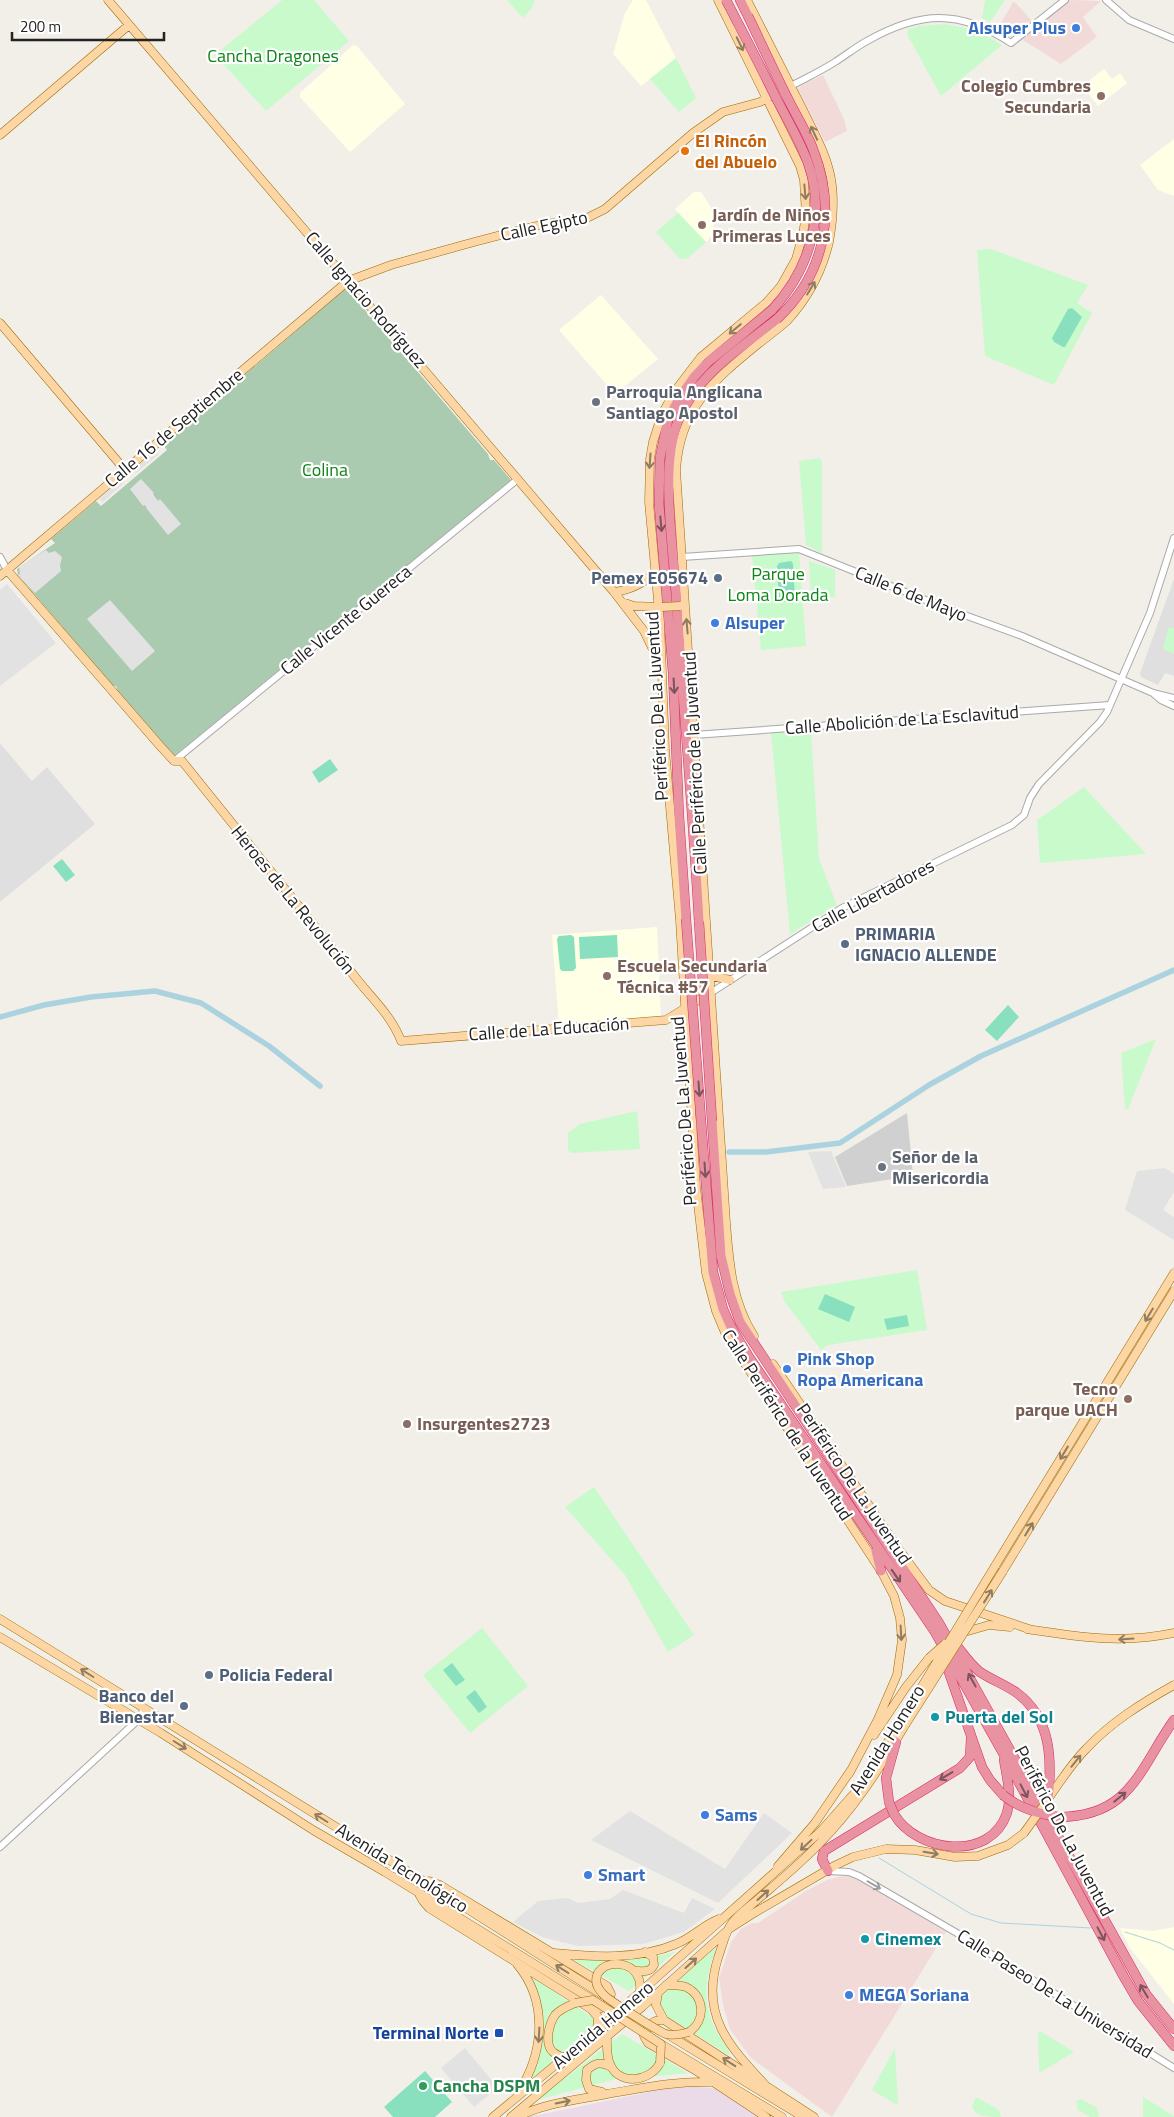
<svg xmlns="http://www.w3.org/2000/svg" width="1174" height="2117" font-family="'Titillium Web',sans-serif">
	<rect width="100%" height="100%" fill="#f2efe9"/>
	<path fill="#e0dfdf" d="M1174 579V676L1165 673 1158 685 1141 677 1140 673Z
		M0 743 32 781 47 767 95 824 0 902Z"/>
	<path fill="#f2dad9" d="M1071 0 1101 1 1083 17 1097 37 1061 64 1023 40 1025 36Z
		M1013 2 1017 4 1032 21 1015 35 1002 28 1000 25Z
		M823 75 844 119 847 131 825 142 798 89 802 85Z
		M847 1875 870 1885 946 1932 832 2117 751 2058 730 2029 723 2005 719 1978 731 1942 741 1929 752 1923H758L806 1891 827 1880Z"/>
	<path fill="#ebdbe8" d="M683 2085 719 2089 766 2117H528Z"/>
	<path fill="#ffffe5" d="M633 0H646L676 58 641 86 613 54 625 13Z
		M353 45 357 46 405 104 350 152 300 97V93Z
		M1104 69 1112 79 1120 73 1127 83 1098 106 1082 86Z
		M1174 139V196L1158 190 1140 165Z
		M694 192H701L710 206 713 217 714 234 706 242 675 209Z
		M601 295 658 359 615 394 559 330Z
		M657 927 661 1018 559 1026 552 935Z
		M1174 1927V2004L1130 1948 1120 1928 1153 1931Z"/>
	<path fill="#d0d0d0" d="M907 1113 913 1176 847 1186 835 1157Z"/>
	<path fill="#aacbaf" d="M346 288 488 454 490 460H494L511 480 174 756 118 691 116 686H113L18 575 17 569 55 543 51 539 96 501 101 506 167 450 163 445Z"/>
	<path fill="#c8facc" d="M282 0H314L349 41 266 111 215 55Z
		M507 0H535L532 8 523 18Z
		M985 0H1005L990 22 982 18Z
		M945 24 976 30 1002 45 941 96 907 34 908 29 919 26Z
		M676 58 696 98 679 112 650 79Z
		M678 213 706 242 688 258 680 259 656 232Z
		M991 249 1088 285 1077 303 1092 313 1054 385 985 356 977 250Z
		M819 458 822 461V553L806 545 799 461Z
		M799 552 806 646 761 650 752 555Z
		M809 561 835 570V597H811Z
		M1171 627 1174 628V654L1163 649 1168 629Z
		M811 730 819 859 837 905 790 934 771 733Z
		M1084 787 1146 854 1040 863 1037 820Z
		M1156 1039 1128 1109H1125L1121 1053Z
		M637 1111 640 1149 571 1153 568 1150V1133L580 1124Z
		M917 1270 927 1330 828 1345 821 1350 785 1302 781 1292Z
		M594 1487 694 1635 668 1652 625 1575 565 1507Z
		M482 1628 528 1686 470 1733 423 1675Z
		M717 1946C706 1976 701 1998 715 2029 720 2038 729 2046 730 2056L650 2006Z
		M675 1952 629 1991 570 1958C605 1963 640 1960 675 1952Z
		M533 1978 601 2023 530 2080C548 2039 547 2019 533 1978Z
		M1040 2031 1074 2052 1041 2072 1039 2071 1038 2032Z
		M622 2034 688 2073 648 2077 633 2083 620 2078 537 2100Z
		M895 2048 898 2103 897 2105 872 2090Z
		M976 2097 999 2110 1001 2117C990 2117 974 2117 972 2106Z
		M1143 2097 1174 2116V2117H1143Z
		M1081 2099 1097 2108 1099 2117H1090L1078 2110 1076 2101Z"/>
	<path fill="#88e0be" d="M1072 308 1082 317 1065 347H1063L1054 342 1052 338 1068 309Z
		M791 561 793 564 795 598 793 601 782 602 779 600 777 566 779 563Z
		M330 759 338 770 319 783 312 772Z
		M62 859 75 875 66 882 53 866Z
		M571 935 574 937 576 968 573 971H562L560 969 557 939 559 936Z
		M617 935 618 957 580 959 579 937Z
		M1008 1005 1019 1017 997 1041 985 1030Z
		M825 1294 855 1307 849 1322 818 1309Z
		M907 1315 909 1326 887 1330 884 1319Z
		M452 1663 465 1680 456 1686 443 1670Z
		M475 1690 487 1707 479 1713 466 1697Z
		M425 2071 452 2102 435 2117H393L384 2107Z"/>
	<path fill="#e2e2e2" d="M155 451 159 454 136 473 132 471Z
		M141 479 154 493 153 494 158 501 160 499 181 524 168 535 147 509 145 505 143 506 130 489Z
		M120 481 124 483 103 502 99 499Z
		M46 550 49 553 55 551 62 557 60 566 61 571 35 593 18 575 20 574 19 567Z
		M7 584 56 643 0 686V590Z
		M110 600 155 651 132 671 87 619Z
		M831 1151 846 1187 823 1189 808 1152Z
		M1165 1168 1174 1174V1192L1163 1210 1174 1217V1240L1125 1210 1137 1171Z
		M630 1811 725 1869 764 1813 792 1833 718 1903 591 1840Z
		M623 1890 684 1913 692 1898 715 1909 684 1932 643 1944 578 1946 542 1937 513 1922 538 1901 567 1898 578 1903 610 1899Z
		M465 2048 498 2088 474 2107 441 2068Z"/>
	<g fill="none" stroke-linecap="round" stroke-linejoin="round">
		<path stroke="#aad3df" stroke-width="1" d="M879 1858 971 1914 1001 1923 1091 1928
			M1125 1932 1160 1943 1174 1950"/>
		<path stroke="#aad3df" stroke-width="5.5" d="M0 1017 44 1005 91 997 155 991 201 1003 269 1046 320 1086
			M729 1152H766L840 1143 929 1085 981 1056 1174 970"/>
		<g stroke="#a9a9a9" stroke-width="8">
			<path id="minor" d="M1106 0 1129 20 1174 39
				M791 86C806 78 821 71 835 62 846 55 856 47 867 41 920 11 959 9 1011 43L1065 0
				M0 557 7 570
				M682 557 799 549 948 609 1022 636 1153 693 1174 698
				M1154 694 1161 700 1174 706
				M694 735 1110 705
				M174 761 518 479
				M709 994 842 908 1012 825 1024 815 1030 798 1039 784 1100 722 1107 712 1150 613 1174 538
				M0 1847 138 1720 142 1714 143 1708
				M828 1871 849 1872 859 1876 962 1936 1174 2068"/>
		</g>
		<g stroke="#a06b00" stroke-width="9">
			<path id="major" d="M108 0 614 592 644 631 659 662
				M718 0 800 166 804 180 806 215 803 234 796 259 781 286 767 302 701 357 675 391 662 414 653 442 650 459 649 502 660 622 665 750 680 920 696 1187 706 1273 716 1311 726 1335 881 1571 894 1596 900 1618 902 1640 897 1675 878 1719 849 1774
				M747 0C765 36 784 72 802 108 812 129 825 151 830 174 835 196 833 220 829 242 822 272 808 298 787 321 778 329 767 337 757 345 713 381 680 408 676 470L726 1223C729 1262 732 1302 754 1336
				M0 135 129 25
				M0 323 125 470
				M7 570 161 747 174 761H182C239 832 296 902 352 973 369 996 391 1014 401 1041L666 1020 708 994
				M0 576 348 281 391 265 474 242 540 225 587 218 605 209 693 133 723 112 760 102 771 96
				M614 592C631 590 643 584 655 572
				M622 602 634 606 662 607
				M708 975 730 980
				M773 1364 900 1551 929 1590 945 1601 1032 1630
				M995 1566 1174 1273
				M1003 1571 1174 1291
				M0 1619 425 1882 603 1995
				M1027 1629C1079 1637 1122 1644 1174 1633
				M968 1631 989 1625 1010 1627
				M0 1637 161 1733 313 1830 385 1872 593 2000
				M874 1735 906 1687 929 1658
				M1048 1799C1060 1782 1071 1764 1086 1749 1111 1722 1142 1703 1174 1685
				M778 1866 815 1823 851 1770
				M419 1894 423 1901 429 1908 591 2009C602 2011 609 2004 611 1994L607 1986 440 1885 429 1881
				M554 1953C593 1957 639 1960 676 1944 692 1938 703 1925 719 1919
				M517 1964C548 2001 544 2051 520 2090
				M634 1971C643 1971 650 1973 654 1965L653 1957 645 1952
				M598 1973C607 1959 632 1962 638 1977 641 1982 640 1988 640 1993
				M666 1985C673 1985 680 1985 686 1987 705 1996 706 2021 689 2032
				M658 1993 656 2005 664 2020
				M591 2009 598 2017 597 2031
				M667 2034 803 2117
				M607 2036C607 2045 606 2055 610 2064 619 2086 650 2082 660 2063
				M661 2044 782 2117
				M564 2058C560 2056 556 2055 553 2052 544 2044 549 2024 555 2015 560 2009 568 2006 575 2003
				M770 2090C732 2049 699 2018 718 1958 722 1947 725 1932 732 1923 739 1914 749 1907 757 1900 778 1882 800 1864 819 1844 854 1809 880 1768 905 1725
				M602 2092 589 2089 586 2080 587 2070C595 2063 601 2061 611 2067
				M493 2117 601 2027 821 1831 859 1788 899 1724
				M511 2117 642 2007 729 1929 754 1913 836 1865 853 1857 886 1849 915 1850 955 1857 978 1856 1008 1845 1024 1833
				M517 2117C545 2103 576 2100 607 2094 643 2088 674 2081 710 2082
				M766 2117 695 2070 648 2043 644 2036C648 2026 652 2019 664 2020L814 2117"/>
		</g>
		<g stroke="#dc2a67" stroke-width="10">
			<path id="highway" d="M740 0 748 16
				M686 919 679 816 673 673 659 504 660 458 668 419 680 397 694 377 708 362 772 310
				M699 922C693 812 683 703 676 594 673 544 660 467 678 421 695 376 741 348 777 319
				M701 1121 713 1272 723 1309 730 1325 749 1357 935 1632 1003 1753 1124 1977 1138 2001 1174 2046
				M712 1121 721 1256 730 1294 740 1322 939 1623 1146 1994 1174 2029
				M876 1551 881 1571
				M957 1646C964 1655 971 1665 980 1672 992 1680 1006 1685 1017 1693 1052 1719 1052 1761 1048 1800
				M944 1658 982 1767 990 1780 1003 1795
				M889 1802 886 1778 896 1742
				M894 1814C916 1852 990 1863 1007 1813 1012 1796 1007 1778 1004 1760
				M1058 1817C1131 1817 1139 1769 1174 1720
				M828 1871 822 1859 824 1851 960 1768 970 1757 971 1739"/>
		</g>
		<use href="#minor" stroke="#fff" stroke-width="6"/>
		<use href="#major" stroke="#fcd6a4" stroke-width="8"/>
		<use href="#highway" stroke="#e892a2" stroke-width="9"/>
		<g stroke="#a06b00" stroke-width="9" stroke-linecap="butt">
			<path id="major-bridge" d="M662 607 680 606
				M929 1658 945 1644
				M899 1724 995 1566
				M905 1725 1003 1571
				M1024 1833 1047 1801
				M598 1973C594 1981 597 1988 603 1994 608 2000 658 2031 666 2034 672 2036 682 2034 689 2032
				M575 2003 593 2000 661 2044 660 2063"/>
		</g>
		<g stroke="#dc2a67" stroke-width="10" stroke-linecap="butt">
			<path id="highway-bridge" d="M726 0C743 33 760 65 776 98 787 119 800 141 808 163 827 216 808 271 772 310
				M748 16C762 45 775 73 789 101 797 117 807 133 813 149 837 211 826 273 777 319
				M686 919 701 1121
				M699 922 712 1121
				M1003 1795C1019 1808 1038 1814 1058 1817
				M889 1802 894 1814"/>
		</g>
		<use href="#major-bridge" stroke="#fcd6a4" stroke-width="8"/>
		<use href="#highway-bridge" stroke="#e892a2" stroke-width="9"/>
	</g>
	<defs><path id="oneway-shaft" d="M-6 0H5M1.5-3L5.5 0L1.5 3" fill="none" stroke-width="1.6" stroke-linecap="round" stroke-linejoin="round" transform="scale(1.25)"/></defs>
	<g stroke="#8f7c63">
		<use href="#oneway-shaft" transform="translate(740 44) rotate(64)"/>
		<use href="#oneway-shaft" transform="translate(814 133) rotate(-115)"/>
		<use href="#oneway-shaft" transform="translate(805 192) rotate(85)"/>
		<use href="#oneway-shaft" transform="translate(811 288) rotate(-59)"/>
		<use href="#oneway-shaft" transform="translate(735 329) rotate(140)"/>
		<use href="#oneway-shaft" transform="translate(650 461) rotate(94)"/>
		<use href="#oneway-shaft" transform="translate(687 626) rotate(-95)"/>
		<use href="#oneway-shaft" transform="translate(1149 1315) rotate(121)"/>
		<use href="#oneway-shaft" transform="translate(1064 1453) rotate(121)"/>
		<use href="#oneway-shaft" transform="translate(1029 1529) rotate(-59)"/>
		<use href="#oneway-shaft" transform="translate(988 1596) rotate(-58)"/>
		<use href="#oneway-shaft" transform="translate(901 1633) rotate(87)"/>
		<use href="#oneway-shaft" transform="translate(1126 1639) rotate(176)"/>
		<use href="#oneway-shaft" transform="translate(87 1673) rotate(-148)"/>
		<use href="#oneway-shaft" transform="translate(180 1745) rotate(32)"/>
		<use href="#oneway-shaft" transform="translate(1076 1761) rotate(-51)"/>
		<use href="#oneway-shaft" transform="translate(321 1818) rotate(-148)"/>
		<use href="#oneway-shaft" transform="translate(806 1845) rotate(137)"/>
		<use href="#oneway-shaft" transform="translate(931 1853) rotate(9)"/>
		<use href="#oneway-shaft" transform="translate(763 1895) rotate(-42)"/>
		<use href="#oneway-shaft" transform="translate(691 1963) rotate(-42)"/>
		<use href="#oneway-shaft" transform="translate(562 1969) rotate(-148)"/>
		<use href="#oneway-shaft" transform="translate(539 2035) rotate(93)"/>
		<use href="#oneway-shaft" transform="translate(729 2062) rotate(-147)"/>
		<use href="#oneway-shaft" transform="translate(563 2102) rotate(-12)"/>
	</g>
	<g stroke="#7b545c">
		<use href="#oneway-shaft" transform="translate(661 524) rotate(85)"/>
		<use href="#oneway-shaft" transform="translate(674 686) rotate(87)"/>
		<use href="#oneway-shaft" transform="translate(699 1089) rotate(86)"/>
		<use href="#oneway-shaft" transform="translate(705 1170) rotate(86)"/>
		<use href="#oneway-shaft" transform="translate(896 1576) rotate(55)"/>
		<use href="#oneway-shaft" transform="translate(972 1680) rotate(-119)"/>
		<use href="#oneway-shaft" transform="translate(946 1776) rotate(149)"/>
		<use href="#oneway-shaft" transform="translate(1024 1791) rotate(62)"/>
		<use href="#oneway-shaft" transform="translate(1120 1797) rotate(-39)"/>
		<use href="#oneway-shaft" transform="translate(1101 1934) rotate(62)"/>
		<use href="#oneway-shaft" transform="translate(1144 1991) rotate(-121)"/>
	</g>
	<use stroke="#9c9c9c" href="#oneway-shaft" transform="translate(874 1885) rotate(30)"/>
	<g fill="#3f7fe0" stroke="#fff" stroke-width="2">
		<circle cx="1076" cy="28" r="5"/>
		<circle cx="715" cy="623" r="5"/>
		<circle cx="787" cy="1369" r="5"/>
		<circle cx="705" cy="1815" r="5"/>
		<circle cx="588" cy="1875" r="5"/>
		<circle cx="849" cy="1995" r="5"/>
	</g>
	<g fill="#8d6e63" stroke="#fff" stroke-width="2">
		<circle cx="1101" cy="96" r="5"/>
		<circle cx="702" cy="225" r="5"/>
		<circle cx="607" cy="976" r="5"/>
		<circle cx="1128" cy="1399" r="5"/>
		<circle cx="407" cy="1424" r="5"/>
	</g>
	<circle fill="#e8710a" stroke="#fff" stroke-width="2" cx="685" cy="151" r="5"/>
	<g fill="#6b7280" stroke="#fff" stroke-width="2">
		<circle cx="596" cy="402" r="5"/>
		<circle cx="882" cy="1167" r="5"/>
	</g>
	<g fill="#5c6f8a" stroke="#fff" stroke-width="2">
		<circle cx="718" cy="578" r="5"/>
		<circle cx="845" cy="944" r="5"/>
		<circle cx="209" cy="1675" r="5"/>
		<circle cx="184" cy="1706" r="5"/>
	</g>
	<g fill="#0f9aa8" stroke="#fff" stroke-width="2">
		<circle cx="935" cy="1717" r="5"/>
		<circle cx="865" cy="1939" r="5"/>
	</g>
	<rect fill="#1a4fb4" stroke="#fff" stroke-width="2" x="494" y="2028" width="10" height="10" rx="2.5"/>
	<circle fill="#2e9e5b" stroke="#fff" stroke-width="2" cx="423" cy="2086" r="5"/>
	<g text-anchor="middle" stroke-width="4.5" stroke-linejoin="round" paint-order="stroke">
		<g font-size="18" font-weight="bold" fill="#366cbe" stroke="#fff" text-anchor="start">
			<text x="1066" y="34" text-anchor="end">Alsuper Plus</text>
			<text x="725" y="629">Alsuper</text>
			<text x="797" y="1365">Pink Shop<tspan x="797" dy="21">Ropa Americana</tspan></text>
			<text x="715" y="1821">Sams</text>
			<text x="598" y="1881">Smart</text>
			<text x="859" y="2001">MEGA Soriana</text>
		</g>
		<g font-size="18" fill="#0c8416" stroke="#fff">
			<text x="273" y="62">Cancha Dragones</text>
			<text x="325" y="476">Colina</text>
			<text x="778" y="580">Parque<tspan x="778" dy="21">Loma Dorada</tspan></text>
		</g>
		<g font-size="18" font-weight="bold" fill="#785e54" stroke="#fff" text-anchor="start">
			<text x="1091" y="92" text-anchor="end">Colegio Cumbres<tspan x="1091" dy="21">Secundaria</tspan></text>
			<text x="712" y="221">Jardín de Niños<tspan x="712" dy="21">Primeras Luces</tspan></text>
			<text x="617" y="972">Escuela Secundaria<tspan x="617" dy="21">Técnica #57</tspan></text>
			<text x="1118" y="1395" text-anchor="end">Tecno<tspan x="1118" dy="21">parque UACH</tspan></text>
			<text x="417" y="1430">Insurgentes2723</text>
		</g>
		<g font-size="18" font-weight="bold" fill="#c56008" stroke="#fff" text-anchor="start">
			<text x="695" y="147">El Rincón<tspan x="695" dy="21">del Abuelo</tspan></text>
		</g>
		<g font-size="18" fill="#222" stroke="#fff">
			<text transform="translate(544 226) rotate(-12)" y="6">Calle Egipto</text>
			<text transform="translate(366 300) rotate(49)" y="6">Calle Ignacio Rodríguez</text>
			<text transform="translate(174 428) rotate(-40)" y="6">Calle 16 de Septiembre</text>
			<text transform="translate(911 594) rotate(22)" y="6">Calle 6 de Mayo</text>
			<text transform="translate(346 620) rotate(-39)" y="6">Calle Vicente Guereca</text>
			<text transform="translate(657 706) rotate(-93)" y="6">Periférico De La Juventud</text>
			<text transform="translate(902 720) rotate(-4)" y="6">Calle Abolición de La Esclavitud</text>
			<text transform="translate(695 763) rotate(-93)" y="6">Calle Periférico de la Juventud</text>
			<text transform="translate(873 896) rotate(-28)" y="6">Calle Libertadores</text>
			<text transform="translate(293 900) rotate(51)" y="6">Heroes de La Revolución</text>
			<text transform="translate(549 1029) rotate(-4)" y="6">Calle de La Educación</text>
			<text transform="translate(684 1111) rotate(-94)" y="6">Periférico De La Juventud</text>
			<text transform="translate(787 1425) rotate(57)" y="6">Calle Periférico de la Juventud</text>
			<text transform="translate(854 1484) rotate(56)" y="6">Periférico De La Juventud</text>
			<text transform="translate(887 1740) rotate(-58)" y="6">Avenida Homero</text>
			<text transform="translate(1064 1831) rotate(62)" y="6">Periférico De La Juventud</text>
			<text transform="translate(402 1868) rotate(32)" y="6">Avenida Tecnológico</text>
			<text transform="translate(1055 1994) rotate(32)" y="6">Calle Paseo De La Universidad</text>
			<text transform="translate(603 2025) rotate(-40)" y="6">Avenida Homero</text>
		</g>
		<g font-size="18" font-weight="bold" fill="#5b616d" stroke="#fff" text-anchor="start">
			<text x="606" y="398">Parroquia Anglicana<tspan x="606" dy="21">Santiago Apostol</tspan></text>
			<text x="892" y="1163">Señor de la<tspan x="892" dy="21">Misericordia</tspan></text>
		</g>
		<g font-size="18" font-weight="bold" fill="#4e5e75" stroke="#fff" text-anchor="end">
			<text x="708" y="584">Pemex E05674</text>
			<text x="855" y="940" text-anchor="start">PRIMARIA<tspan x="855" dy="21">IGNACIO ALLENDE</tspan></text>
			<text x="219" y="1681" text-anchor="start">Policia Federal</text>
			<text x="174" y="1702">Banco del<tspan x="174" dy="21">Bienestar</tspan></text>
		</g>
		<g font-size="18" font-weight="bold" fill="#0d838f" stroke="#fff" text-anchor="start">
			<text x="945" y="1723">Puerta del Sol</text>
			<text x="875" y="1945">Cinemex</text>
		</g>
		<g font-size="18" font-weight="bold" fill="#164399" stroke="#fff" text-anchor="end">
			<text x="489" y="2039">Terminal Norte</text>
		</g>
		<g font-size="18" font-weight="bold" fill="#27864d" stroke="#fff" text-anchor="start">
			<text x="433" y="2092">Cancha DSPM</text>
		</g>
	</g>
	<path d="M12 32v8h152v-8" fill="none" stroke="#222222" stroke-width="2.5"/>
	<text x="20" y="32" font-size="15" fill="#222222" stroke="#ffffff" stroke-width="4" paint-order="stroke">200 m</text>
</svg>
